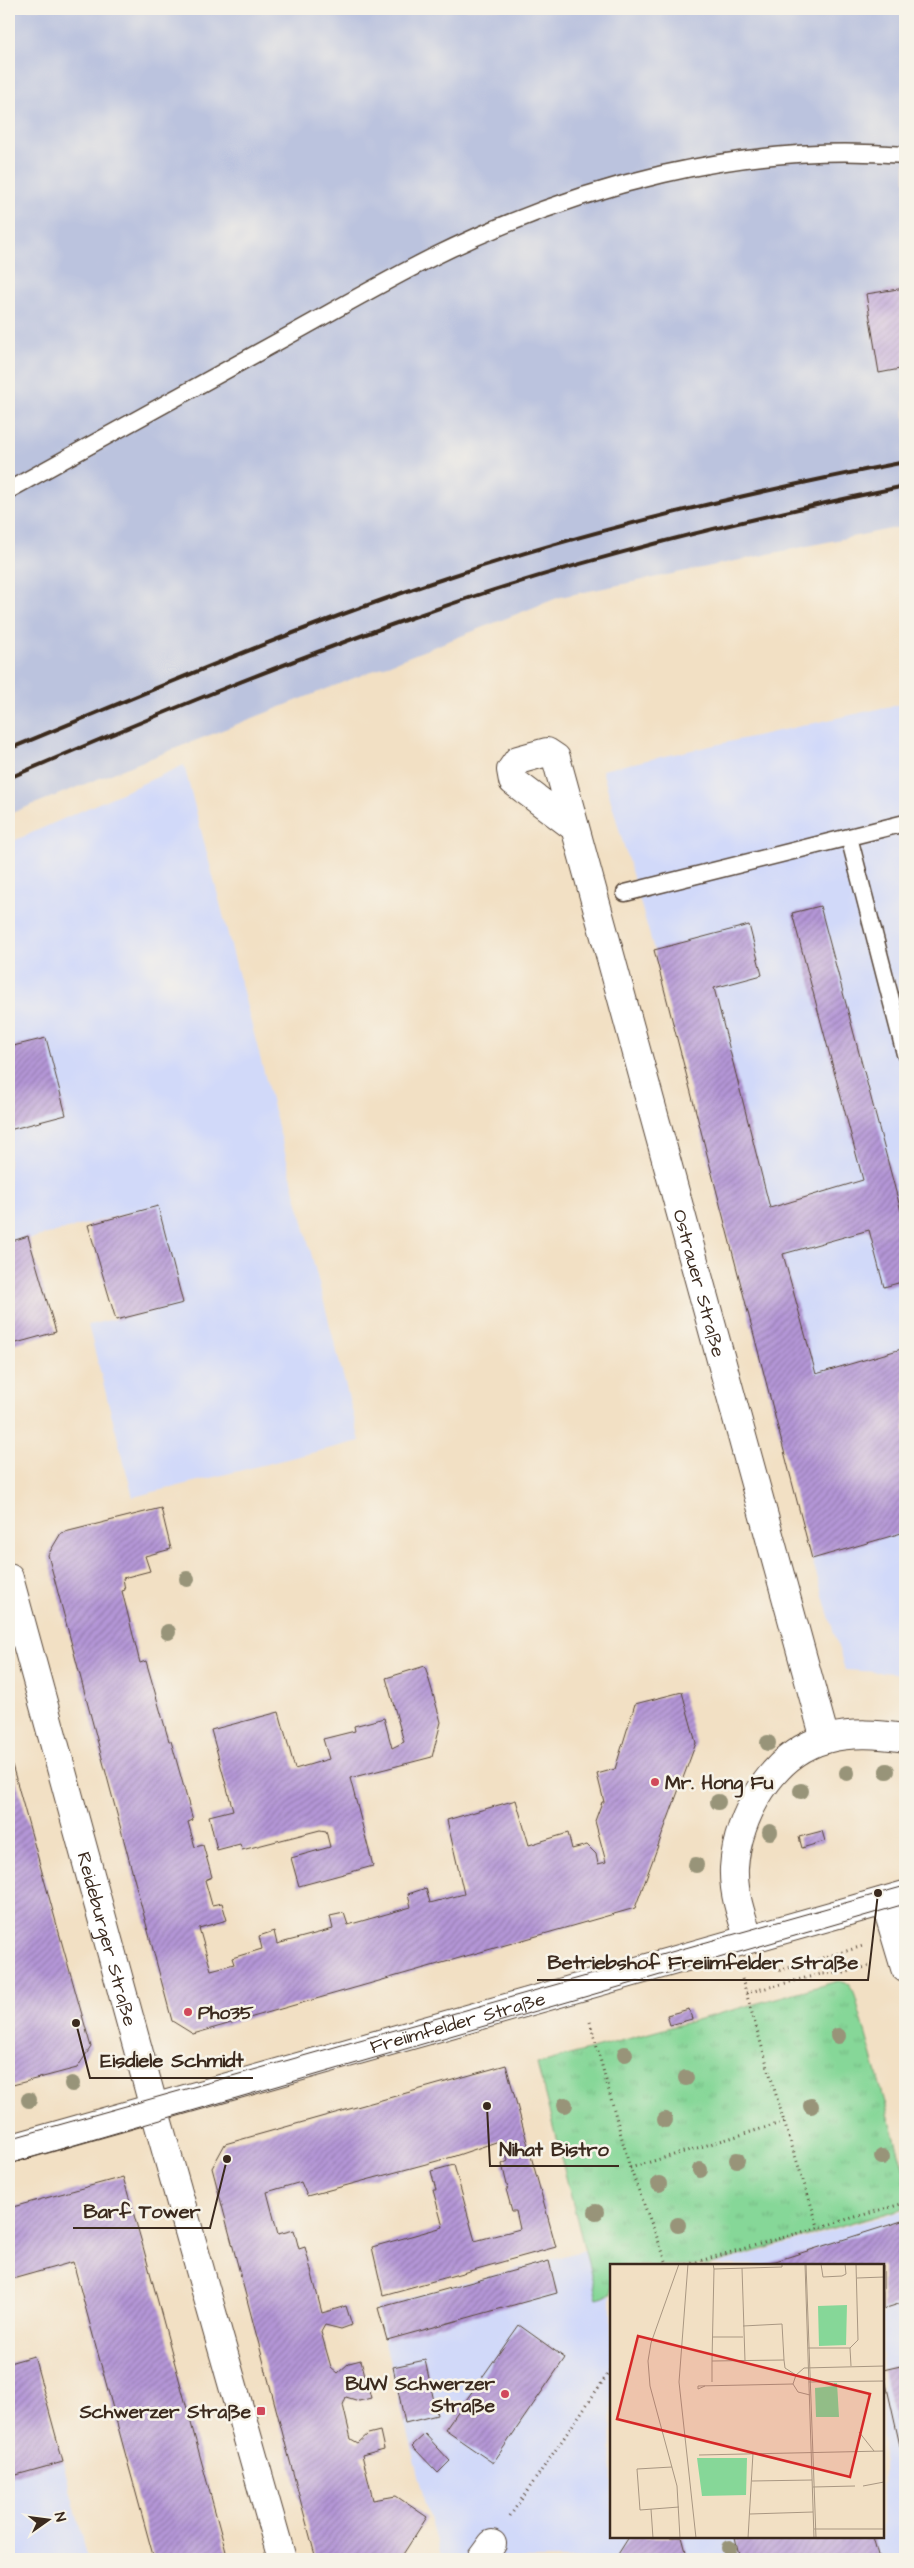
<svg xmlns="http://www.w3.org/2000/svg" width="914" height="2568" font-family="'Architects Daughter',sans-serif">
	<defs>
		<pattern id="grass-tufts" width="24" height="20" patternUnits="userSpaceOnUse" patternTransform="scale(1.25)"><rect width="24" height="20" fill="#86d798"/><path d="M3 7l-1-3M5 7V3M7 7l1-3M15 17l-1-3M17 17v-4M19 17l1-3" fill="none" stroke="#75b983"/></pattern>
		<pattern id="building-hatch" width="6" height="6" patternUnits="userSpaceOnUse" patternTransform="scale(1.25)"><rect width="6" height="6" fill="#b496d7"/><path d="M-1 1l2-2M0 6l6-6M5 7l2-2" fill="none" stroke="#947bae"/></pattern>
	</defs>
	<rect width="100%" height="100%" fill="#f7f3e8"/>
	<filter id="ink" filterUnits="userSpaceOnUse"><feTurbulence type="fractalNoise" baseFrequency=".02" numOctaves="2"/><feDisplacementMap in="SourceGraphic" scale="10" xChannelSelector="R" yChannelSelector="G"/><feConvolveMatrix kernelMatrix="1 2 1 2 8 2 1 2 1" color-interpolation-filters="sRGB"/></filter>
	<filter id="wash" filterUnits="userSpaceOnUse"><feTurbulence type="fractalNoise" baseFrequency=".0096" numOctaves="4" result="noise"/><feDisplacementMap in="SourceGraphic" scale="20" xChannelSelector="R" yChannelSelector="G"/><feGaussianBlur stdDeviation="1.12" result="paint"/><feColorMatrix in="noise" values="0 0 0 0 0 0 0 0 0 0 0 0 0 0 0 0 0 1.4 0 .05"/><feComposite in="paint" operator="in"/></filter>
	<g filter="url(#wash)">
		<rect width="100%" height="100%" fill="#f2e0c4"/>
		<path fill="#d1d9f9" d="M905 703V1678L895 1673 845 1670 812 1559 654 950 602 770Z
			M184 765 360 1441 133 1497 88 1325 183 1303 157 1206 9 1244V843Z
			M905 2210V2559H442L418 2476 376 2307 585 2250 598 2298 611 2295 612 2537H883V2266L712 2265Z
			M34 2356 63 2462 88 2559H9V2363Z"/>
		<path fill="#bbc3de" d="M9 9H905V526L560 597 9 814Z"/>
		<path fill="url(#grass-tufts)" stroke="#60805b" d="M838 1981 849 1984 854 1992 905 2174V2208L708 2265 612 2266 611 2294 597 2298 537 2064Z"/>
		<g id="blocks">
			<path fill="url(#building-hatch)" d="M905 288V368L879 373 866 294Z
				M820 906 905 1226V1281L884 1287 869 1230 783 1254 816 1374 905 1348V1532L812 1559 654 950 749 925 762 975 714 988 770 1208 863 1180 792 913Z
				M46 1038 66 1115 9 1130V1047Z
				M158 1206 183 1303 116 1320 88 1225Z
				M28 1236 56 1332 9 1345V1242Z
				M161 1508 171 1549 145 1556 150 1571 123 1578 125 1590 122 1591 140 1663 146 1661 169 1741H171L193 1820 188 1822 195 1847 203 1845 212 1877 205 1880 212 1905 222 1903 227 1920 199 1928 211 1970 234 1964 232 1958 262 1949 259 1936 274 1931 277 1944 333 1929 330 1916 344 1913 348 1925 411 1907 408 1894 426 1888 430 1903 464 1894 447 1820 516 1800 529 1845 568 1833 572 1849 587 1845 596 1854 598 1864 606 1862 595 1821 602 1802H604L597 1774 615 1769 635 1704 682 1692 696 1743 635 1908 193 2034 172 2021 48 1555 61 1533Z
				M425 1666 441 1722 432 1757 350 1778 373 1866 299 1886 291 1858 330 1847 326 1831 320 1830 242 1850 240 1844 217 1850 209 1816 233 1810 211 1730 279 1712 295 1769 329 1759 323 1739 355 1731 354 1726 384 1718 392 1748 404 1742 386 1678Z
				M9 1754 91 2047 77 2068 9 2086Z
				M822 1831 825 1841 802 1848 799 1837Z
				M689 2009 692 2019 670 2025 667 2015Z
				M506 2065 556 2247 383 2295 372 2247 443 2227 433 2190H436L431 2171 454 2165 475 2241 520 2229 516 2211H512L506 2189H508L502 2164 508 2161 502 2140 452 2157 307 2196 301 2182 267 2192 278 2234 294 2230 299 2249 305 2247 322 2313 346 2306 352 2325 341 2329 325 2325 321 2332 331 2367 338 2373 349 2363 361 2360 371 2398 359 2401 346 2397 343 2405 351 2439 358 2443 368 2434 380 2431 384 2449 362 2455 373 2500 396 2496 427 2517 400 2559H316L212 2168 225 2144Z
				M123 2177 142 2243 228 2559H154L73 2262 9 2280V2208Z
				M905 2220V2302L883 2309V2266H760Z
				M549 2261 557 2293 387 2340 378 2308Z
				M519 2325 565 2358 493 2463 445 2430Z
				M34 2356 63 2462 9 2477V2363Z
				M425 2360 437 2415 405 2423 393 2367Z
				M905 2365V2468L883 2370Z
				M425 2434 450 2461 438 2473 412 2446Z
				M629 2537H682L688 2559H615Z
				M735 2537H873L879 2559H740Z"/>
		</g>
	</g>
	<g filter="url(#ink)">
		<use href="#blocks" fill-opacity="0" stroke="#564537" stroke-width="1"/>
		<g fill="none" stroke-linecap="round" stroke-linejoin="round">
			<g stroke="#564537" stroke-width="19">
				<path id="service" d="M9 490C99 440 189 391 279 341 330 313 381 283 433 257 577 186 744 141 905 155
					M905 823 849 837 905 1054
					M625 893 849 837"/>
			</g>
			<g stroke="#564537" stroke-width="30">
				<g id="minor">
					<path id="s1" d="M574 827 513 781 511 770 518 760 547 752 556 758 825 1739"/>
					<path id="s2" d="M9 1578 154 2108"/>
					<path d="M885 1901 905 1968"/>
					<path d="M749 1938C741 1916 733 1892 734 1868 737 1816 773 1753 826 1739 853 1732 878 1734 905 1738"/>
					<path d="M481 2559 492 2544"/>
				</g>
			</g>
			<g stroke="#564537" stroke-width="30">
				<g id="tertiary">
					<path d="M154 2108 282 2559"/>
					<path id="s3" d="M9 2149 905 1895"/>
				</g>
			</g>
			<path stroke="#564537" stroke-width="3" stroke-dasharray="1 4" stroke-linecap="butt" d="M776 1968 778 1971 863 1946
				M742 1979 784 2122 818 2226
				M746 1993 821 1974 844 1973 869 1966
				M590 2022 630 2168 668 2266
				M630 2168 784 2122
				M682 2266 905 2203
				M510 2516 612 2368"/>
			<use href="#service" stroke="#fff" stroke-width="16"/>
			<use href="#minor" stroke="#fff" stroke-width="28"/>
			<use href="#tertiary" stroke="#fff" stroke-width="28"/>
			<path stroke="#3b2a1e" stroke-width="1" d="M9 2139 905 1886
				M9 2164 905 1904"/>
			<path stroke="#3b2a1e" stroke-width="4" d="M9 749C153 690 297 627 446 578 595 528 751 492 905 462
				M9 778C147 719 286 661 428 612 582 558 746 519 905 486"/>
		</g>
		<g fill="#989479">
			<circle cx="187" cy="1579" r="8"/>
			<circle cx="168" cy="1632" r="8"/>
			<circle cx="768" cy="1743" r="8"/>
			<circle cx="887" cy="1771" r="8"/>
			<circle cx="847" cy="1773" r="8"/>
			<circle cx="801" cy="1791" r="8"/>
			<circle cx="718" cy="1802" r="8"/>
			<circle cx="770" cy="1832" r="8"/>
			<circle cx="696" cy="1865" r="8"/>
			<circle cx="838" cy="2036" r="8"/>
			<circle cx="625" cy="2054" r="8"/>
			<circle cx="686" cy="2078" r="8"/>
			<circle cx="72" cy="2084" r="8"/>
			<circle cx="29" cy="2100" r="8"/>
			<circle cx="565" cy="2105" r="8"/>
			<circle cx="811" cy="2106" r="8"/>
			<circle cx="665" cy="2120" r="8"/>
			<circle cx="882" cy="2157" r="8"/>
			<circle cx="737" cy="2160" r="8"/>
			<circle cx="700" cy="2170" r="8"/>
			<circle cx="659" cy="2184" r="8"/>
			<circle cx="596" cy="2212" r="8"/>
			<circle cx="678" cy="2225" r="8"/>
			<circle cx="729" cy="2548" r="8"/>
		</g>
	</g>
	<g fill="#d1495b" stroke="#f7f3e8" stroke-width="2">
		<circle cx="655" cy="1782" r="5"/>
		<circle cx="188" cy="2012" r="5"/>
		<circle cx="505" cy="2394" r="5"/>
		<rect x="256" y="2406" width="10" height="10" rx="2.5"/>
	</g>
	<g text-anchor="middle" stroke-width="5" stroke-linejoin="round" paint-order="stroke">
		<g font-size="19" fill="#3b2a1e" stroke="#f7f3e8">
			<text dy="7" stroke="none"><textPath href="#s1" startOffset="685">Ostrauer Straße</textPath></text>
			<text dy="7" stroke="none"><textPath href="#s2" startOffset="374">Reideburger Straße</textPath></text>
			<text dy="7" stroke="none"><textPath href="#s3" startOffset="466">Freiimfelder Straße</textPath></text>
		</g>
		<g font-size="19" font-weight="bold" fill="#3b2a1e" stroke="#f7f3e8" text-anchor="start">
			<text x="665" y="1789">Mr. Hong Fu</text>
			<text x="198" y="2019">Pho35</text>
			<text x="495" y="2390" text-anchor="end">BUW Schwerzer<tspan x="495" dy="22">Straße</tspan></text>
			<text x="251" y="2418" text-anchor="end">Schwerzer Straße</text>
		</g>
	</g>
	<g transform="translate(610 2264)">
		<rect width="274" height="274" fill="#f2e0c4"/>
		<path d="M224 119H227L229 153H206L205 124 224 122ZM87 194H137L136 231 92 232Z" fill="#86d798"/>
		<path d="M237 41 236 81 209 82 208 42ZM123 221V230H106V221Z" fill="#86d798"/>
		<path fill="none" stroke="#a99782" stroke-width="1" d="M69 0 41 79 38 97 40 122 67 222 70 274M78 0 69 118 86 274M103 0 104 5 172 3V0M195 0 204 274M196 0 206 274M211 0 213 13 232 12 236 10 235 0M132 4 135 97M104 5 102 97 174 96 172 60 133 62M247 14 274 13M102 73H133M198 84H240M174 96 175 104 186 111M102 97V118M241 102 240 84 248 76 246 0M199 118 274 117M95 122 88 125V122L183 120M200 131 188 128 183 120 186 111 194 104 274 102M249 168 264 187M89 191 274 187M62 203 27 205 30 246 69 243M142 217 202 216M253 222 274 218M203 223 245 222M41 245 43 274M140 250 203 248M204 265H274M138 274 143 189"/>
		<path fill="#d62828" fill-opacity="0.15" stroke="#d62828" stroke-width="2.5" d="M28 72 260 130 240 213 7 155Z"/>
		<rect width="274" height="274" fill="none" stroke="#3b2a1e" stroke-width="2.5"/>
	</g>
	<path fill="none" stroke="#3b2a1e" stroke-width="2" d="M878 1893L868 1980H537M76 2023L90 2078H253M487 2106L490 2166H619M227 2159L210 2228H73"/>
	<g fill="#3b2a1e" stroke="#f7f3e8" stroke-width="2">
		<circle cx="878" cy="1893" r="5"/>
		<circle cx="76" cy="2023" r="5"/>
		<circle cx="487" cy="2106" r="5"/>
		<circle cx="227" cy="2159" r="5"/>
	</g>
	<g font-size="20" text-anchor="middle" font-weight="bold" fill="#3b2a1e" stroke="#f7f3e8" stroke-width="5" stroke-linejoin="round" paint-order="stroke">
		<text x="703" y="1969">Betriebshof Freiimfelder Straße</text>
		<text x="172" y="2067">Eisdiele Schmidt</text>
		<text x="554" y="2156">Nihat Bistro</text>
		<text x="142" y="2218">Barf Tower</text>
	</g>
	<rect width="914" height="2568" fill="none" stroke="#f7f3e8" stroke-width="30"/>
	<g transform="translate(48 2520) rotate(76)" stroke="#f7f3e8" stroke-width="4" paint-order="stroke">
	<path d="M0-4L9 19L0 12L-9 19Z" fill="#3b2a1e"/>
	<text y="-8" font-size="14" font-weight="bold" text-anchor="middle" fill="#3b2a1e">N</text>
	</g>
</svg>
